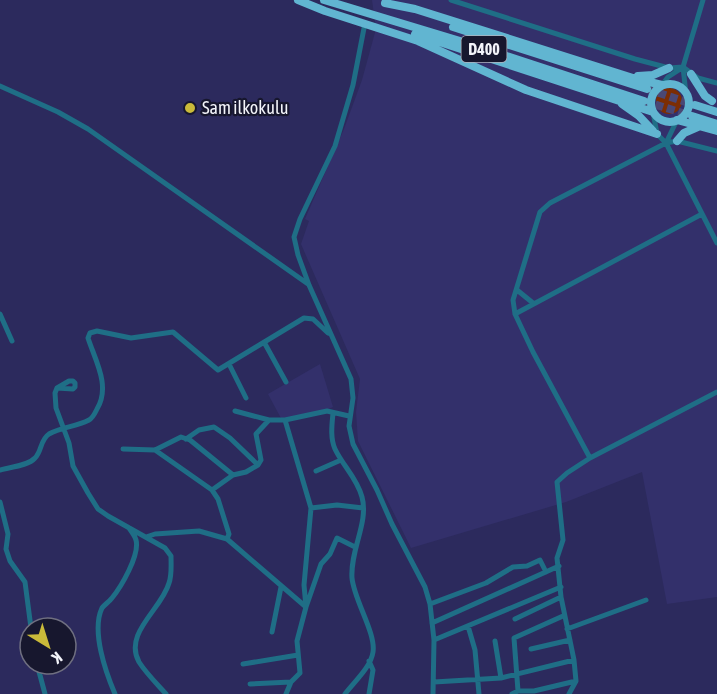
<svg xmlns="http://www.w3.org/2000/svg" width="717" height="694" font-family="'Asap Condensed',sans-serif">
	<rect width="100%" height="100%" fill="#2c2a5d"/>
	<path fill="#33306b" d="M372 0H717V597L667 604 642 472 566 502 411 548 358 441 356 412 360 379 301 244 309 221 305 219 344 129 362 80 376 29Z
		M320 364 333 407 322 412 283 422 268 394Z"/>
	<path fill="#7c2d03" d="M656 101a13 13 0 1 1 26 0a13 13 0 1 1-26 0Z"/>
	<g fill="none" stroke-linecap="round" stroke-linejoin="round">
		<path stroke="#4a4875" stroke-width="8" stroke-dasharray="8 4" stroke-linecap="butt" d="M647 89 695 105
			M644 101 692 116"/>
		<path stroke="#1f6e86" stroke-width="5" d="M451 0 635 59 669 68 683 67 698 78 717 83
			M365 23 353 85 335 146 300 219 294 237 298 255 309 285 351 379 353 398 349 426 353 444 377 490 392 524 425 587 430 604 434 640 433 694
			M662 85 668 77 682 68
			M0 86 58 112 88 129 308 284
			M686 94 683 67 703 0
			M653 112 657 134 666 143 677 141 717 151
			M666 143 717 243
			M517 290 533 303
			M0 314 12 341
			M515 314 702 214
			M264 342 286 382
			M229 364 246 398
			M57 388 73 389 75 387V383L73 381H69L57 388 55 393 56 408 69 443 73 466 88 493 98 509 108 516 165 548 171 556C171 565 172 575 169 583 162 609 123 633 139 662 146 673 157 684 166 694
			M235 411 269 420
			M333 413C332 424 330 438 335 449 343 466 357 478 362 497 369 522 350 550 352 578 354 600 376 633 373 652 371 667 354 682 345 694
			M285 420 311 508 304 585 306 607 297 641 300 673 291 682 286 694
			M186 439 199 430 214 427 230 438 258 465
			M123 449 155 450 181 437 190 440 233 475
			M155 450 212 490 218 499 229 534 227 539
			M590 458 533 352 515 314 513 300 540 212 550 203 666 143 677 120
			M0 470C10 467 28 466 35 458 42 451 40 440 49 434 61 427 76 427 89 420 93 418 95 413 97 409 111 386 95 360 88 338L90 333 97 331 131 338 173 332 218 370 304 318 313 319 328 333
			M316 471 341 460
			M212 490 233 475 246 472 258 465 261 460 256 434 269 420H285L327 411 349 416
			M0 502 8 534 6 549 10 561 25 582 31 628
			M311 508 337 505 363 508
			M146 537 155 534 199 531 227 539 306 607 321 564 330 554 337 538 355 547
			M430 604 486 583 513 567 527 566 540 560 546 572
			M515 619 561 597
			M432 623 559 566
			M468 626 475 650 479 694
			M567 629 646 600
			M272 632 281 587
			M434 640 561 587
			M495 641 501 678
			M531 649 570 640
			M37 664 45 694
			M243 664 298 655
			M434 682 501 678 574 660
			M250 684 291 682
			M518 691H534L576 681
			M115 694C106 673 91 631 102 608 104 605 109 602 112 598 121 587 140 555 136 540 135 536 131 531 129 528
			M369 694 373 670 369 661
			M512 694 518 691 514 638 563 616
			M569 694 576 681 574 660 561 597 557 558 563 540 557 482 567 473 590 458 717 392"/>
		<path stroke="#61b5d1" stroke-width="8" d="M298 0 325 11 418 41 526 90 657 134
			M324 0 470 44 644 101
			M385 3 415 9 633 78 662 85
			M453 27 647 89
			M415 34 653 112
			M691 74 705 96 712 101
			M638 76 653 75 669 68
			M651 103a19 19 0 1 1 38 0a19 19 0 1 1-38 0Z
			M622 104 639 116 653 131
			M695 105 717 112
			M692 116 717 124
			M677 120 717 131
			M677 141 684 133 700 126"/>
	</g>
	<circle fill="#caba3a" stroke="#17172e" stroke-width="2" cx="190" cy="108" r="6"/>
	<g text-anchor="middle" stroke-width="4.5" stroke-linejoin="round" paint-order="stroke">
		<rect fill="#17172e" stroke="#b1b2bd" stroke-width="1.5" x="461.5" y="36" width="45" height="26" rx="4.5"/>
		<g font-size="16" font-weight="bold" fill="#f3f4fa">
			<text x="484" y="55">D400</text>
		</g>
		<g font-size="18" fill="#f3f4fa" stroke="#17172e" text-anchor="start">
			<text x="202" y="114">Sam ilkokulu</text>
		</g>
	</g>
	<g transform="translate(48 646) rotate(142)"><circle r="28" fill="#17172e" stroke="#6f6f80" stroke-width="1.5"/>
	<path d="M0-4.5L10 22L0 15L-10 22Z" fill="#caba3a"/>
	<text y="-9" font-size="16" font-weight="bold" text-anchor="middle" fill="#f3f4fa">K</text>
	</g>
</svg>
